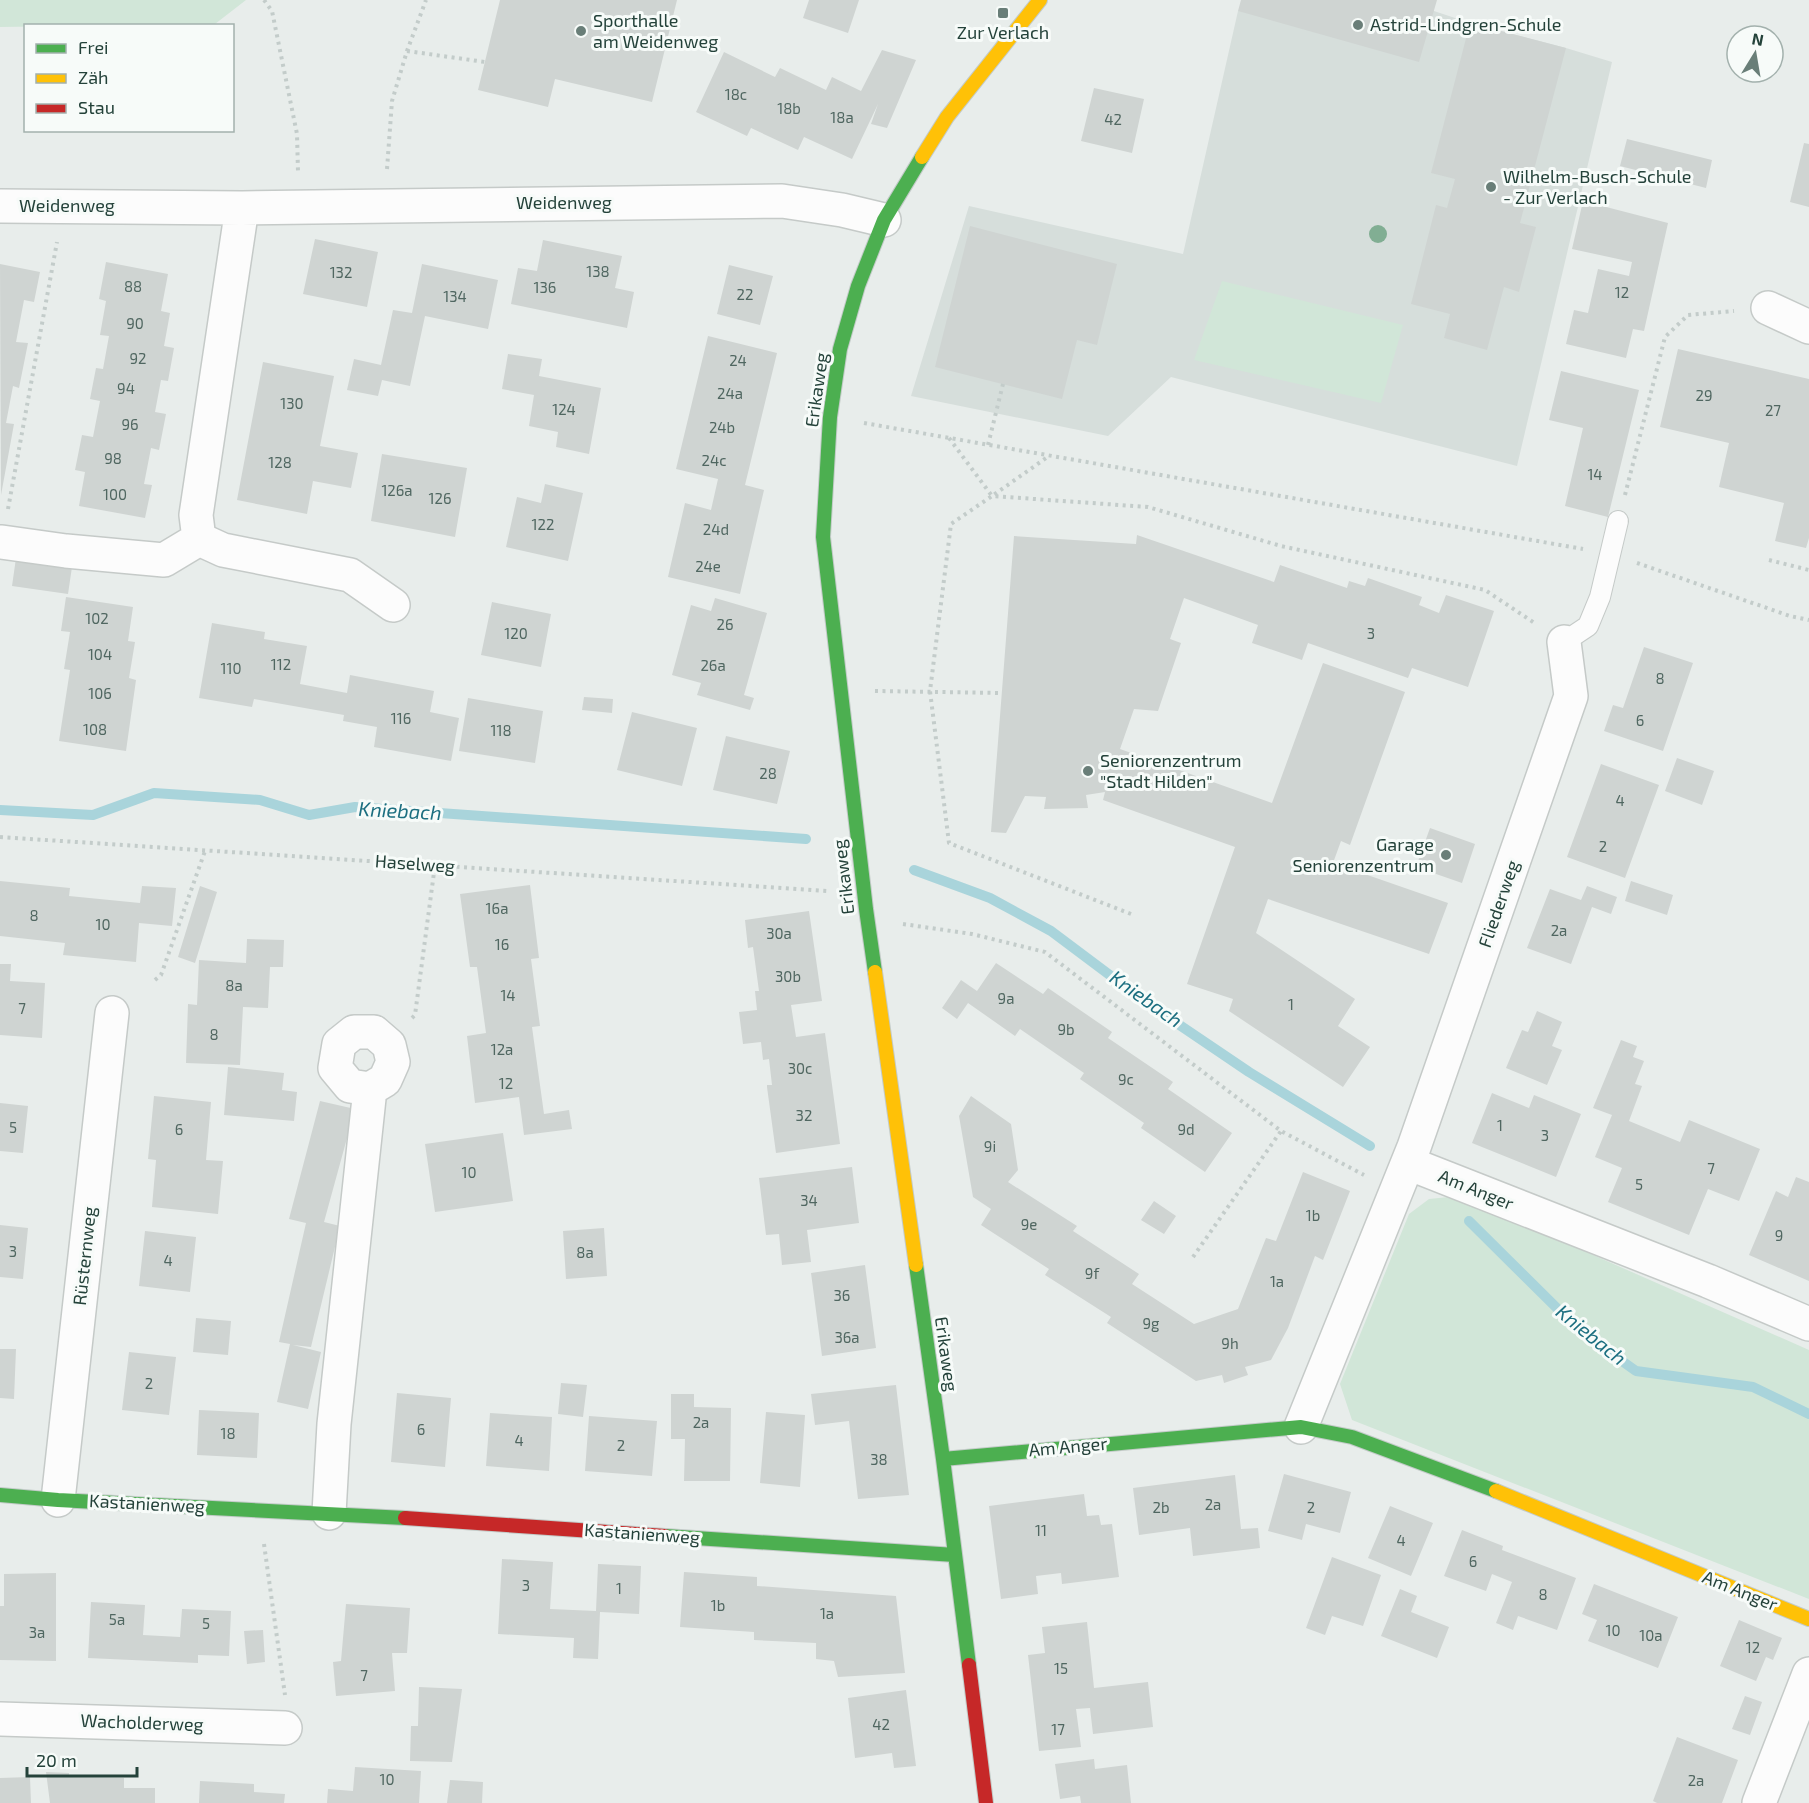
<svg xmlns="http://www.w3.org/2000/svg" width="1809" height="1803" font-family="'Exo 2',sans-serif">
	<rect width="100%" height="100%" fill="#e8edeb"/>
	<path fill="#d6dedb" d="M1238 11H1434L1470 23 1566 48 1612 62 1517 466 1171 377 1108 436 911 396 969 206 1183 254Z"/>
	<path fill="#d1e6d8" d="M0 0H246L215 24 0 27Z
		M1222 281 1403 325 1381 403 1194 360Z
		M1459 1196 1809 1350V1599L1352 1420 1340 1384 1409 1214 1429 1199Z"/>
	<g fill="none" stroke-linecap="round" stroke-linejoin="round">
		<path stroke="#a9d4db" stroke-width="10" d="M0 810 93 815 154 793 260 800 309 815 355 807 806 839
			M914 870 990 898 1051 931 1147 1003 1249 1072 1370 1146
			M1469 1221 1581 1332 1636 1371 1753 1387 1809 1414"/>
	</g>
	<path fill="#cfd4d2" d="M500 0H677L652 102 555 79 548 107 478 90Z
		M809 0H859L848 33 803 18Z
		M1241 0H1437L1419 62 1238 11Z
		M1470 23 1566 48 1520 223 1536 227 1519 292 1504 287 1487 350 1444 338 1450 314 1411 304 1436 205 1447 208 1455 179 1431 173Z
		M882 50 916 60 887 128 871 124 878 104 852 159 804 137 798 150 751 128 747 136 696 112 724 52 775 77 780 68 826 90 832 77 861 91Z
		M1094 88 1144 99 1132 153 1081 141Z
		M1627 139 1712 160 1706 188 1620 166Z
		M1804 143 1809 144V207L1790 202Z
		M1583 201 1668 223 1644 331 1633 329 1626 358 1566 344 1574 310 1588 313 1598 269 1629 276 1632 262 1572 249Z
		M970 226 1117 264 1097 345 1077 340 1062 399 935 367Z
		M315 239 378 252 367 307 303 294Z
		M543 240 622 256 615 288 634 292 627 328 511 304 518 268 537 271Z
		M106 262 168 274 161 311 170 313 164 346 174 348 168 381 161 380 155 412 166 414 159 450 151 448 144 484 152 485 145 518 79 506 85 472 75 470 82 435 93 437 100 401 90 399 96 368 103 369 109 336 100 335 106 301 99 299Z
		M0 264 40 272 34 302 24 300 16 342 28 343 19 388 13 386 6 423 14 424 1 495Z
		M422 264 498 280 488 329 425 316 410 386 382 380 378 396 347 390 354 359 381 365 393 310 412 313Z
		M729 265 773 276 760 325 717 314Z
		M708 336 777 353 745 485 764 490 740 594 668 577 685 503 711 510 718 479 676 469Z
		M1678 349 1809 379V538L1806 548 1775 541 1784 503 1719 487 1729 443 1660 427Z
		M508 354 542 359 539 376 601 388 589 454 556 447 558 432 529 426 534 395 502 389Z
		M263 362 334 376 320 446 358 453 351 488 313 481 307 514 237 500Z
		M1561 371 1639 390 1608 517 1565 506 1583 428 1549 420Z
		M382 454 467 468 455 537 371 521Z
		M545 484 583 493 568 561 506 547 517 497 541 503Z
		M1137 535 1274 582 1280 565 1347 588 1349 581 1365 586 1368 578 1422 597 1419 605 1439 613 1446 595 1494 611 1468 687 1412 668 1408 678 1308 643 1302 660 1252 643 1258 625 1184 598 1170 639 1181 643 1158 711 1134 709 1120 749 1272 803 1323 663 1405 692 1350 845 1341 841 1333 863 1448 903 1429 954 1268 899 1256 933 1355 999 1338 1026 1370 1047 1343 1087 1229 1011 1233 999 1187 984 1235 847 1103 800 1105 792 1086 795 1088 808 1044 809 1046 797 1025 796 1006 833 991 832 1014 536 1136 544Z
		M16 558 72 567 68 594 12 586Z
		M66 597 133 607 128 641 135 642 129 678 136 680 126 751 59 741 70 670 64 669 70 632 61 631Z
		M715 598 767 613 744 695 754 698 750 710 697 695 701 683 672 675 691 605 711 611Z
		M492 602 551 614 541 667 481 655Z
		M212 623 265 632 264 639 307 646 300 684 347 693 350 675 434 691 430 712 459 718 451 761 374 747 377 727 343 721 344 715 254 699 252 707 199 698Z
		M1644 647 1693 663 1663 751 1604 731 1613 705 1623 708Z
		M584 697 613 699 612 713 582 710Z
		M468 698 543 711 535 763 459 751Z
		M632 712 697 728 682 786 617 770Z
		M726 736 790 751 777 804 713 790Z
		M1677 758 1714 771 1702 805 1665 791Z
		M1601 764 1659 785 1625 878 1567 857Z
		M1430 828 1475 844 1462 883 1416 867Z
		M0 881 70 888 69 896 140 903 142 886 176 888 172 926 139 923 136 962 63 955 65 943 0 936Z
		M1631 881 1673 895 1667 915 1625 901Z
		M530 885 539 958 531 959 540 1026 532 1027 544 1114 569 1110 572 1129 524 1135 519 1097 475 1103 467 1036 486 1033 477 967H470L460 894Z
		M200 886 217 892 195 963 178 957Z
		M1587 886 1617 897 1611 914 1592 907 1571 964 1527 948 1550 889 1581 900Z
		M809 911 822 1001 791 1005 796 1037 825 1033 840 1144 776 1153 767 1087V1085H772L769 1059 763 1060 761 1042 743 1044 739 1012 757 1010 755 991H759L753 947 748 948 745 920Z
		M247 939 284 940 283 967H270L268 1008 243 1007 240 1065 186 1063 188 1004 197 1005 199 960 246 963Z
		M996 963 1043 994 1048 988 1112 1032 1108 1038 1173 1082 1168 1089 1232 1133 1205 1172 1141 1128 1144 1123 1080 1079 1084 1073 1020 1029 1015 1036 968 1003 957 1019 942 1008 961 980 977 991Z
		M0 964H11L10 981 45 983 42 1038 0 1035Z
		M1537 1011 1562 1022 1552 1046 1562 1050 1547 1085 1506 1068 1522 1030 1528 1032Z
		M1621 1040 1637 1046 1633 1057 1644 1061 1635 1084 1642 1086 1629 1121 1680 1142 1689 1120 1760 1149 1739 1201 1708 1189 1689 1235 1608 1202 1622 1168 1595 1157 1612 1115 1593 1108Z
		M228 1067 284 1073 282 1090 297 1092 294 1121 224 1115Z
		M1492 1093 1529 1108 1534 1095 1581 1114 1556 1177 1472 1143Z
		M154 1096 211 1102 206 1160 223 1161 218 1214 152 1207 156 1160 148 1159Z
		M971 1096 1011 1124 1018 1170 1008 1182 1077 1226 1073 1231 1139 1274 1132 1284 1194 1324 1238 1309 1266 1238 1276 1241 1303 1172 1350 1191 1323 1260 1315 1256 1288 1328 1271 1360 1245 1367 1248 1375 1224 1383 1222 1375 1196 1381 1107 1323 1111 1317 1045 1275 1049 1269 981 1225 991 1209 973 1197 959 1116Z
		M320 1101 355 1109 324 1222 340 1226 311 1347 293 1345 321 1352 308 1409 277 1402 290 1344 279 1342 306 1223 289 1219Z
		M0 1103 28 1106 23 1153 0 1151Z
		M503 1133 513 1201 435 1212 425 1144Z
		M852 1167 859 1223 807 1230 811 1262 782 1265 779 1234 766 1235 759 1178Z
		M1796 1177 1809 1182V1281L1749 1255 1776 1191 1788 1197Z
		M1154 1201 1176 1216 1164 1234 1141 1220Z
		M0 1225 28 1228 23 1279 0 1277Z
		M604 1228 607 1276 566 1279 563 1231Z
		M145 1231 196 1237 190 1292 139 1286Z
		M865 1265 876 1348 822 1356 811 1273Z
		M196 1318 231 1321 228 1355 193 1352Z
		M0 1349H16L14 1399 0 1398Z
		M129 1352 176 1357 169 1415 122 1410Z
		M561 1383 587 1385 583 1417 558 1414Z
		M896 1385 909 1495 858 1499 849 1421 815 1425 811 1394Z
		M397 1393 451 1398 445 1467 391 1462Z
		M671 1394H694V1407L731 1408 730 1481H684L685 1439H671Z
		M199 1410 259 1413 257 1458 197 1455Z
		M766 1412 805 1415 800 1487 760 1483Z
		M490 1413 552 1417 549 1471 486 1466Z
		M589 1416 657 1421 652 1476 585 1471Z
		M1284 1474 1351 1492 1340 1533 1306 1524 1302 1540 1268 1531Z
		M1235 1475 1241 1529 1258 1528 1260 1548 1193 1556 1190 1528 1139 1535 1133 1488Z
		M1084 1494 1087 1516 1099 1515 1101 1525 1112 1524 1119 1577 1062 1584 1061 1573 1036 1576 1038 1594 1001 1599 989 1506Z
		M1390 1506 1433 1523 1411 1576 1368 1558Z
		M1462 1530 1503 1546 1502 1550 1576 1578 1557 1630 1518 1616 1513 1630 1496 1623 1512 1582 1492 1574 1486 1591 1444 1576Z
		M1332 1557 1381 1575 1363 1626 1332 1616 1325 1635 1306 1628Z
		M502 1559 553 1562 550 1609 596 1611 598 1564 641 1566 639 1614 600 1612 598 1659 573 1658 574 1638 498 1634Z
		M684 1572 757 1577V1586L896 1596 905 1673 838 1677 834 1661 816 1659V1643L754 1640V1632L680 1627Z
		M56 1573V1661L0 1660V1606H4V1574Z
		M1594 1584 1678 1617 1658 1668 1588 1641 1597 1620 1582 1614Z
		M1400 1589 1417 1596 1411 1612 1449 1627 1437 1658 1381 1636Z
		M91 1602 145 1605 143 1635 180 1637 182 1609 231 1611 229 1656 198 1655V1663L88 1658Z
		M346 1604 410 1608 407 1653H392L395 1691 336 1696 333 1662 341 1661Z
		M1739 1620 1782 1638 1773 1660 1766 1657 1756 1681 1720 1666Z
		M1087 1622 1094 1688 1148 1682 1153 1727 1093 1734 1090 1708 1076 1709 1081 1747 1039 1751 1028 1655 1045 1653 1042 1627Z
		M263 1630 265 1662 247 1664 244 1631Z
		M419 1687 462 1689 452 1762 410 1761 411 1726H418Z
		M906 1690 916 1766 894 1768 892 1753 855 1758 848 1698Z
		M1745 1696 1762 1702 1750 1735 1732 1729Z
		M1677 1737 1738 1760 1722 1803H1657L1653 1801Z
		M1094 1759 1095 1769 1127 1765 1131 1803H1081L1080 1796 1060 1799 1055 1764Z
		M355 1767 421 1771 419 1803H327L328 1789 353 1791Z
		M46 1772 69 1773V1777L124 1778V1788H155V1803H50Z
		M30 1777 31 1803H0V1778Z
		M450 1780 483 1782 482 1803H447Z
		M200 1781 254 1784V1792L285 1794 284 1803H199Z"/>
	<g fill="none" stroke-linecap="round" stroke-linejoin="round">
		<g stroke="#c5cac8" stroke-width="22">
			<path id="lane" d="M1564 642 1588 626 1600 597 1618 521"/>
		</g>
		<g stroke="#c5cac8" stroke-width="36">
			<path id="street" d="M0 206 242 208 782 201 842 210 884 220
				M242 208 196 515 199 539 223 550 350 575 393 605
				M1768 308 1809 327
				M2 542 66 551 164 560 199 539
				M1408 1163 1708 1281 1809 1324
				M1301 1427 1414 1147 1571 696 1564 642
				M58 1500 112 1013
				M329 1513 334 1424 370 1089 385 1080 393 1062 389 1045 374 1032H354L339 1044 335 1068 350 1086 370 1089
				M0 1719 285 1728
				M1759 1803 1809 1674"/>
		</g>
		<g stroke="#c3cbc8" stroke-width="16">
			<path id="fast" d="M875 972 866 909 823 537 830 417 840 349 858 286 884 220 922 157
				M916 1265 943 1459 969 1665
				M943 1459 1301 1427 1352 1437 1496 1491
				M0 1495 58 1500 405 1518
				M665 1536 955 1555"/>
		</g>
		<g stroke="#c3cbc8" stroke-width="16">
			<path id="slow" d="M922 157 947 117 1040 0
				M875 972 916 1265
				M1496 1491 1809 1619"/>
		</g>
		<g stroke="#c3cbc8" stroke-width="16">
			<path id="jam" d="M405 1518 665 1536
				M969 1665 986 1803"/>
		</g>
		<path stroke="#c3ccca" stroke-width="4" stroke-dasharray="3 4.5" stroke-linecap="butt" d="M264 0 272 11 297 134 298 172
			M407 51 485 62
			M387 169 392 101 407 51 426 0
			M864 423 1583 549
			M949 438 992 496 1049 456
			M988 445 1003 384
			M1625 495 1665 337 1688 315 1734 311
			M8 509 57 242
			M1769 560 1809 570
			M1637 563 1790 616 1809 620
			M875 691 1002 693
			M0 837 828 891
			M1131 914 949 843 930 691 951 524 992 496 1148 507 1281 546 1485 590 1536 624
			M903 924 972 934 1045 952 1281 1131 1364 1175
			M155 980 161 975 205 851
			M412 1018 415 1015 435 865
			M1193 1257 1281 1131
			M264 1544 285 1695"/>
		<use href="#lane" stroke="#fcfcfc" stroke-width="20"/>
		<use href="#street" stroke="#fcfcfc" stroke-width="33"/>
		<use href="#fast" stroke="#4caf50" stroke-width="14"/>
		<use href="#slow" stroke="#ffc107" stroke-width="14"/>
		<use href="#jam" stroke="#c62828" stroke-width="14"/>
	</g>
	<circle fill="#81ae93" cx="1378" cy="234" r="9"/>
	<g fill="#697e78" stroke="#f7fbf9" stroke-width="2">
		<rect x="997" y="7" width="12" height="12" rx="3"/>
		<circle cx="1358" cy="25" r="6"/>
		<circle cx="581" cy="31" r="6"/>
		<circle cx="1491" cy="187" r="6"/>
		<circle cx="1088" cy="771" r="6"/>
		<circle cx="1446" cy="855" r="6"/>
	</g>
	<g text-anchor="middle" stroke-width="6" stroke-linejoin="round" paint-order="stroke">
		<g font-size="15" fill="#506761">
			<text x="736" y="100">18c</text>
			<text x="789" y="114">18b</text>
			<text x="842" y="123">18a</text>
			<text x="1113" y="125">42</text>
			<text x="598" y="277">138</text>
			<text x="341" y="278">132</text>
			<text x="133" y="292">88</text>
			<text x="545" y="293">136</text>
			<text x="1622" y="298">12</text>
			<text x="745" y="300">22</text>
			<text x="455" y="302">134</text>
			<text x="135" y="329">90</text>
			<text x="138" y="364">92</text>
			<text x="738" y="366">24</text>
			<text x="126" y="394">94</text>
			<text x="730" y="399">24a</text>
			<text x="1704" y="401">29</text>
			<text x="292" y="409">130</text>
			<text x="564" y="415">124</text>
			<text x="1773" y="416">27</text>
			<text x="130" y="430">96</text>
			<text x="722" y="433">24b</text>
			<text x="113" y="464">98</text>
			<text x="714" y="466">24c</text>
			<text x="280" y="468">128</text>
			<text x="1595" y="480">14</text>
			<text x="397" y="496">126a</text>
			<text x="115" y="500">100</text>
			<text x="440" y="504">126</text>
			<text x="543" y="530">122</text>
			<text x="716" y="535">24d</text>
			<text x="708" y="572">24e</text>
			<text x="97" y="624">102</text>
			<text x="725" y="630">26</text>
			<text x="516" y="639">120</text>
			<text x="1371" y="639">3</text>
			<text x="100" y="660">104</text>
			<text x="281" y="670">112</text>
			<text x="713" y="671">26a</text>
			<text x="231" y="674">110</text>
			<text x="1660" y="684">8</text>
			<text x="100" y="699">106</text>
			<text x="401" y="724">116</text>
			<text x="1640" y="726">6</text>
			<text x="95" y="735">108</text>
			<text x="501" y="736">118</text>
			<text x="768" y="779">28</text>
			<text x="1620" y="806">4</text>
			<text x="1603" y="852">2</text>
			<text x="497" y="914">16a</text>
			<text x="34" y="921">8</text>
			<text x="103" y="930">10</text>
			<text x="1559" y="936">2a</text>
			<text x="779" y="939">30a</text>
			<text x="502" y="950">16</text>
			<text x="788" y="982">30b</text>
			<text x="234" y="991">8a</text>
			<text x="508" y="1001">14</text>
			<text x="1006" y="1004">9a</text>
			<text x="1291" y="1010">1</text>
			<text x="22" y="1014">7</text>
			<text x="1066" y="1035">9b</text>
			<text x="214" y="1040">8</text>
			<text x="502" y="1055">12a</text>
			<text x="800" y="1074">30c</text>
			<text x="1126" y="1085">9c</text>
			<text x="506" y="1089">12</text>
			<text x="804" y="1121">32</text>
			<text x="1500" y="1131">1</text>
			<text x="13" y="1133">5</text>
			<text x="179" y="1135">6</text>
			<text x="1186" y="1135">9d</text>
			<text x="1545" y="1141">3</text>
			<text x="990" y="1152">9i</text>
			<text x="1711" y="1174">7</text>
			<text x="469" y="1178">10</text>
			<text x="1639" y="1190">5</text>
			<text x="809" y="1206">34</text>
			<text x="1313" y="1221">1b</text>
			<text x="1029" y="1230">9e</text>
			<text x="1779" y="1241">9</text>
			<text x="13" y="1257">3</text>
			<text x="585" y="1258">8a</text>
			<text x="168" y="1266">4</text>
			<text x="1092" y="1279">9f</text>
			<text x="1277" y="1287">1a</text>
			<text x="842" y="1301">36</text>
			<text x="1151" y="1329">9g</text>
			<text x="847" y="1343">36a</text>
			<text x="1230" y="1349">9h</text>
			<text x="149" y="1389">2</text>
			<text x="701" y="1428">2a</text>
			<text x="421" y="1435">6</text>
			<text x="228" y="1439">18</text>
			<text x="519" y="1446">4</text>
			<text x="621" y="1451">2</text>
			<text x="879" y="1465">38</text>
			<text x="1213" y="1510">2a</text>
			<text x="1161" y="1513">2b</text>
			<text x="1311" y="1513">2</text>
			<text x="1041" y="1536">11</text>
			<text x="1401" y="1546">4</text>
			<text x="1473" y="1567">6</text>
			<text x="526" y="1591">3</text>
			<text x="619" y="1594">1</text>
			<text x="1543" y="1600">8</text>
			<text x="718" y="1611">1b</text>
			<text x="827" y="1619">1a</text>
			<text x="117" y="1625">5a</text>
			<text x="206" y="1629">5</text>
			<text x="1613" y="1636">10</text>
			<text x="37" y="1638">3a</text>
			<text x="1651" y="1641">10a</text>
			<text x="1753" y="1653">12</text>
			<text x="1061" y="1674">15</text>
			<text x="364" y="1681">7</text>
			<text x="881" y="1730">42</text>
			<text x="1058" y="1735">17</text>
			<text x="387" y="1785">10</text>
			<text x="1696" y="1786">2a</text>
		</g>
		<g font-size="18" fill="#24423a" stroke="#f7fbf9" text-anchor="start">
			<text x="593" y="27">Sporthalle<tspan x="593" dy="21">am Weidenweg</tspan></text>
			<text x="1370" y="31">Astrid-Lindgren-Schule</text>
			<text x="1003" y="39" text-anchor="middle">Zur Verlach</text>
			<text x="1503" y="183">Wilhelm-Busch-Schule<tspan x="1503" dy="21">- Zur Verlach</tspan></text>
			<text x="1100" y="767">Seniorenzentrum<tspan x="1100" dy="21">"Stadt Hilden"</tspan></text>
			<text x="1434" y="851" text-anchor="end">Garage<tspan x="1434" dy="21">Seniorenzentrum</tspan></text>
		</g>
		<g font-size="18" fill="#24423a" stroke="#f7fbf9">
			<text x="564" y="209">Weidenweg</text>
			<text x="67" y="212">Weidenweg</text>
			<text transform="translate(817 390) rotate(-82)" y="6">Erikaweg</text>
			<text transform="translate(415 864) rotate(4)" y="6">Haselweg</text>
			<text transform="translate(844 877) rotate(-97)" y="6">Erikaweg</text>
			<text transform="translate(1499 904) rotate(-71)" y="6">Fliederweg</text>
			<text transform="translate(1476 1190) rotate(22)" y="6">Am Anger</text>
			<text transform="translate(85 1256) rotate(-84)" y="6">Rüsternweg</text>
			<text transform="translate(946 1354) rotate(82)" y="6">Erikaweg</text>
			<text transform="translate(1068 1447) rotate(-5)" y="6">Am Anger</text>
			<text transform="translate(147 1504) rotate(3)" y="6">Kastanienweg</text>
			<text transform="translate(642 1534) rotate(4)" y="6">Kastanienweg</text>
			<text transform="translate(1740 1591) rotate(22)" y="6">Am Anger</text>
			<text transform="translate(142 1723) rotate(2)" y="6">Wacholderweg</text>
		</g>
		<g font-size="20" font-style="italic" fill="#1c6f80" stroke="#f7fbf9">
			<text transform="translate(400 811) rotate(3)" y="7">Kniebach</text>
			<text transform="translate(1146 999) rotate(35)" y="7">Kniebach</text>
			<text transform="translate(1591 1335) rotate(39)" y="7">Kniebach</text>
		</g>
	</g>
	<rect x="24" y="24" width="210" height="108" fill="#f7fbf9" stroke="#a3b1ad" stroke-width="1.5"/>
	<rect x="36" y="44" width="30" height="9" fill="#4caf50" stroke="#a3b1ad" stroke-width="1.5"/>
	<text x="78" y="54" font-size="18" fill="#24423a">Frei</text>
	<rect x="36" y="74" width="30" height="9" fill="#ffc107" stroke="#a3b1ad" stroke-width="1.5"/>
	<text x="78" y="84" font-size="18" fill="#24423a">Zäh</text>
	<rect x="36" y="104" width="30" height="9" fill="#c62828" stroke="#a3b1ad" stroke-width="1.5"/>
	<text x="78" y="114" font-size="18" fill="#24423a">Stau</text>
	<g transform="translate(1755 54) rotate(11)"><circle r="28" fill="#f7fbf9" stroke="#a3b1ad" stroke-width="1.5"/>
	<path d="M0-4.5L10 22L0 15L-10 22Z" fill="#697e78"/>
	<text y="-9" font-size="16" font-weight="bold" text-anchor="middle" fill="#24423a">N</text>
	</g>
	<path d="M27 1767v9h110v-9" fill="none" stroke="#24423a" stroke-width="3"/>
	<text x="36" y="1767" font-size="18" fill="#24423a" stroke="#f7fbf9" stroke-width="4.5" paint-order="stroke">20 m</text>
</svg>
